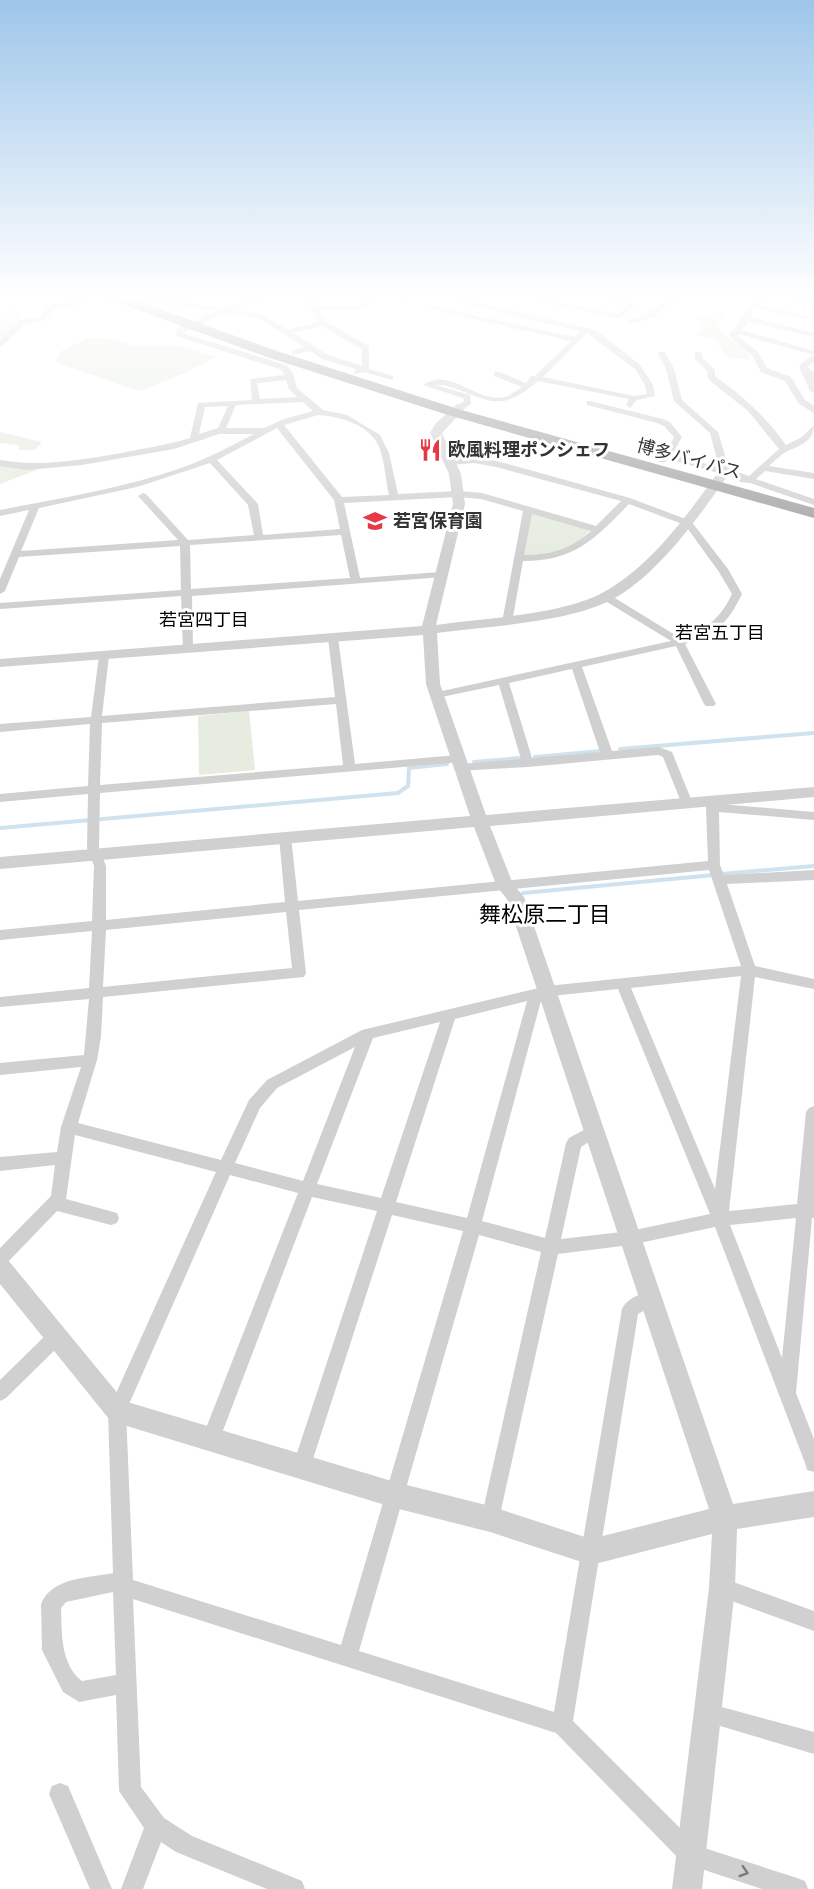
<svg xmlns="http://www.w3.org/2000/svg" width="814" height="1889" font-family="Helvetica,'Noto Sans JP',sans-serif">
	<rect width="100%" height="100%" fill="#fff"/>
	<path fill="#e6ecdf" d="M14 307 21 316 18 326 0 340V315Z
		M720 310 726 315 717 325 722 333 749 352V360L726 357 714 338 698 336 697 332 705 330 697 318Z
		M87 338 113 339 134 346H180L215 357 185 373 139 391 55 362 61 351Z
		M0 432 42 442 35 450H19V445L0 443Z
		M0 466 39 469 0 484Z
		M534 513 590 530C568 557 557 555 523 555L530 514Z
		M249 711 255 770 199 775 198 716Z"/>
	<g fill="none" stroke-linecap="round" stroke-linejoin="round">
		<path stroke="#cfe2ee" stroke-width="4" d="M620 749 814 733
			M535 757 601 751
			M474 762 521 758
			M0 828 398 793 408 786 409 768 447 764
			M721 874 814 866
			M523 893 714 875"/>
		<path fill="#d0d0d0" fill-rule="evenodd" d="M83 295H92L75 306 56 308 44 321 25 324 0 348V341L20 320 39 317 51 304 70 302Z
			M237 295H245L255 302 248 304Z
			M304 295H310L318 307 360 305 375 295H382L365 309 320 311 328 323 369 346V369L393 376V380L363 372 354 374 356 369 322 359 310 351 292 355V351L304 347 259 318 141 300 145 298 177 300 261 314 288 330 319 322ZM322 326 362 349V366L328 355 293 333Z
			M394 295H402L407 301 400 303Z
			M462 295H470L465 300 596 330 640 365 653 385 655 396 637 400 630 408 626 405 629 399 538 381C497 416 489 398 444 385H435L470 395 471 404 464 408H458L457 406 464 401 463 398 423 385C450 366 477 404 505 397 511 395 516 391 522 387L494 376V372H500L526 383 531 376H535L571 341 433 310 429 308 430 306 575 337 580 331 457 303 456 301ZM587 333 635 369 645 385 647 394 634 396 543 377Z
			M510 295H523L617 314 627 305 593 295H604L636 304 619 319Z
			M674 295H682L653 318 631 324 627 322 647 314Z
			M768 295H777L760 304 810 317 806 319 755 308 750 317 814 333V337L748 321 742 330 814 351V355L738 334V336L758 352 767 368 791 377 805 400 814 406V413L799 404 785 381 761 372 752 355 730 337 729 333 735 329 750 303Z
			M782 295H792L814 303V308Z
			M188 323 195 325 183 333 286 365 292 371 297 388 323 410 347 415 380 435 389 453 398 494 458 491 482 493 596 526 621 501 496 467 474 463 450 465 446 462 450 459 474 457 497 461 630 498 691 521 728 569 742 594C728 623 716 634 685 644L716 704 714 706H706L704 704 676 646 582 667 612 751 659 747 672 752 693 804 691 807H683L663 757 658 755 528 767 456 771 454 768 456 765 460 764 521 759 499 685 437 698 431 695 433 693 671 641 602 599V595H610L680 638C706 630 720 619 732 594L719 572 685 525 629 504C595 539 575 561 523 561L513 617 508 620 503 617 523 511 481 499 458 497 344 503 360 578 440 572 444 573V577L192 596 193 649 188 652 183 649 181 596 0 609V603L181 590 180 546 19 557 5 591 0 594V579L29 510 0 516V510C61 498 124 488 184 467 208 458 231 446 254 434H219L174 449 82 465 26 470 0 466V460C41 467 81 460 121 453 145 448 168 445 190 438L198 403 252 400 250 379 285 375 280 369 176 336 177 328ZM286 380 289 389 297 397 260 399 257 383ZM303 402 313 411 284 419 264 428H226L236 405ZM228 406 218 428 199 434 205 407ZM318 415C338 416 367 424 377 443 385 458 385 478 389 495L342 497 284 425ZM277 428 334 500 340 529 263 535 258 504 217 460ZM210 463 248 505 254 535 188 540 146 494 143 493 138 496 140 498 178 540 21 551 39 508 137 487ZM532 514 591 531C571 549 551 555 524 555ZM341 535 350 578 191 589 190 545ZM572 669 600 752 532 758 509 683Z
			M659 352H665L674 369 682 400 718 432 729 469 749 476 779 449 748 411 708 379 707 371 695 359V352H701L703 358 715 370V376C743 396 766 417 786 445L802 437 814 425C814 443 797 446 784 453 778 457 774 462 769 466L814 473V479L765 471 756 479 814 499V505L750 483 740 482 739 479 668 459 665 462H659L658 460 669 448 674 437 664 426 657 423 587 405V401H590L663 419 670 422 682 437 672 455 719 467 710 433 674 401 666 369 658 354Z
			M811 356H814V362L807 367 814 372V393L810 391 799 366Z
			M333 635 338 638 355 764 457 755 461 756 463 759 461 762 100 793 99 848 106 866V920L285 902 279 837 285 833 291 837 298 901 708 861 706 807 709 799H717L719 804 814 812V820L719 812 720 865 724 875 814 870V880L727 884 755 966 814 979V989L755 977 729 1211 797 1204 806 1112 809 1108 814 1106V1218H812L796 1393 814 1439V1472L807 1470 805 1463 715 1227 630 1245 558 1254 499 1519 497 1526 490 1528 483 1526 481 1519 541 1252 479 1235 359 1651 554 1712 622 1309C626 1299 640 1294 650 1290L656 1292 658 1298 656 1304 638 1314 573 1721 698 1846 797 1878 805 1881 808 1889H762L683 1863 556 1733 133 1599 141 1787 164 1818 192 1836 302 1881 305 1889H267L176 1852 161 1842 143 1889H121L144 1828 119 1791 116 1695 79 1702 63 1692 42 1650 41 1604C52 1577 88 1578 113 1573L108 1411 216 1172 75 1135 66 1199 117 1213 119 1218 117 1223 111 1225 57 1211 6 1264 0 1266V1248L51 1196 55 1165 0 1171V1157L57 1152 61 1127 81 1067 0 1075V1063L84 1055 89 999 0 1007V997L89 988 92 931 0 940V930L92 921 94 866 87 848 88 794 0 802V794L88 786 90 724 0 732V724L91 717 99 656 104 653 109 656 102 716 335 697 328 638ZM336 704 343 765 100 785 102 723ZM709 870 741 966 547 986 362 1030 267 1080 249 1100 221 1160 78 1123 97 1060 101 1036 103 997 304 977 306 973 299 910ZM286 912 292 968 103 987 106 930ZM741 976 715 1189 631 988ZM618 989 710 1214 630 1231 561 1239 581 1147 598 1136 601 1131 598 1126 593 1125 569 1138 566 1143 545 1238 482 1221 542 997ZM527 1001 467 1218 396 1202 455 1019ZM440 1022 381 1198 317 1184 373 1038ZM355 1047 303 1181 235 1163 260 1108 277 1088ZM230 1175 298 1193 201 1441 204 1447 210 1450 216 1447 219 1441 312 1197 377 1211 293 1465 295 1472 302 1474 309 1472 311 1465 392 1215 463 1231 341 1645 133 1580 126 1411ZM796 1218 782 1358 730 1225ZM113 1592 116 1675 82 1681C60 1664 62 1632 61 1608L66 1602Z
			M56 1329 62 1331 65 1337 62 1343 6 1398 0 1401V1380L50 1331Z
			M722 1578 814 1611V1631L715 1595 712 1588 715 1581Z
			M707 1703 814 1732V1754L700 1720 697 1713 700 1706Z
			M60 1783 68 1786 112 1889H90L49 1794 52 1786Z"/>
		<path fill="#d0d0d0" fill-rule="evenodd" d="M266 295H281L228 312 195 327 186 325 220 308Z
			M457 404 467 406 442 433 461 474 465 504 436 625C484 618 561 615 602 593 648 569 686 517 716 475L726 478C698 518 656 577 611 600 566 623 488 626 437 633L440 684 486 815 814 787V797L490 826 513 884 524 897 733 1504 814 1491V1517L737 1529 735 1588 702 1889H672L709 1588 712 1534 591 1565 490 1532 395 1508 117 1423 109 1419 0 1284V1257L8 1260 124 1401 395 1482 490 1506 591 1539 709 1509 507 899 497 887 474 827 0 869V857L470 816 426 684 423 635 0 667V659L422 626 453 504 449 474 430 433 436 423Z"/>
		<path fill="#a2a2a2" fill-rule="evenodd" d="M104 295H121L277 351 458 409 814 508V518L448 415 267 357 105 298Z"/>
	</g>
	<defs><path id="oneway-chevron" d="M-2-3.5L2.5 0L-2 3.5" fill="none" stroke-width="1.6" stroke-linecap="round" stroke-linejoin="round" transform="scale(1.5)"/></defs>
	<use stroke="#7a7a7a" href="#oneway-chevron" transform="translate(744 1872) rotate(18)"/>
	<linearGradient id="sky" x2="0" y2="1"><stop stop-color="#9ec6ea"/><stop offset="0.53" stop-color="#fff"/><stop offset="1" stop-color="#fff" stop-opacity="0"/></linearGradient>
	<rect width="814" height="559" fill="url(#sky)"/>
	<defs>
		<g id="restaurant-bare" transform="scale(1.8)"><path d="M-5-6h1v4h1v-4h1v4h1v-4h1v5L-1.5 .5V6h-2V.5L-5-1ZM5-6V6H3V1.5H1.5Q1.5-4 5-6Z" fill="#e63946" stroke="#fff" stroke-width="2.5" paint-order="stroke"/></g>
		<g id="school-bare" transform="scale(1.8)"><path d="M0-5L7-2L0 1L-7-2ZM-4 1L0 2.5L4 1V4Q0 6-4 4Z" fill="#e63946" stroke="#fff" stroke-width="2.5" paint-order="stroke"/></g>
	</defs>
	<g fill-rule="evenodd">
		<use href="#restaurant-bare" x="430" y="450"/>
		<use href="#school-bare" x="375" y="521"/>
	</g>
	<g text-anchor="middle" stroke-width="6" stroke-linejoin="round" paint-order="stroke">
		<g font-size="18" font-weight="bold" fill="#333" stroke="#fff" text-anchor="start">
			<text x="448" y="456">欧風料理ポンシェフ</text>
			<text x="393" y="527">若宮保育園</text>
		</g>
		<g font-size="18" fill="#333" stroke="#fff">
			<text transform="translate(689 459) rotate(15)" y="6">博多バイパス</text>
		</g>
		<g font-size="18" fill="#000" stroke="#fff">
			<text x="204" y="626">若宮四丁目</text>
			<text x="720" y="639">若宮五丁目</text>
		</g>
		<g font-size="22" fill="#000" stroke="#fff">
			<text x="545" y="922">舞松原二丁目</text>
		</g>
	</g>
</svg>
